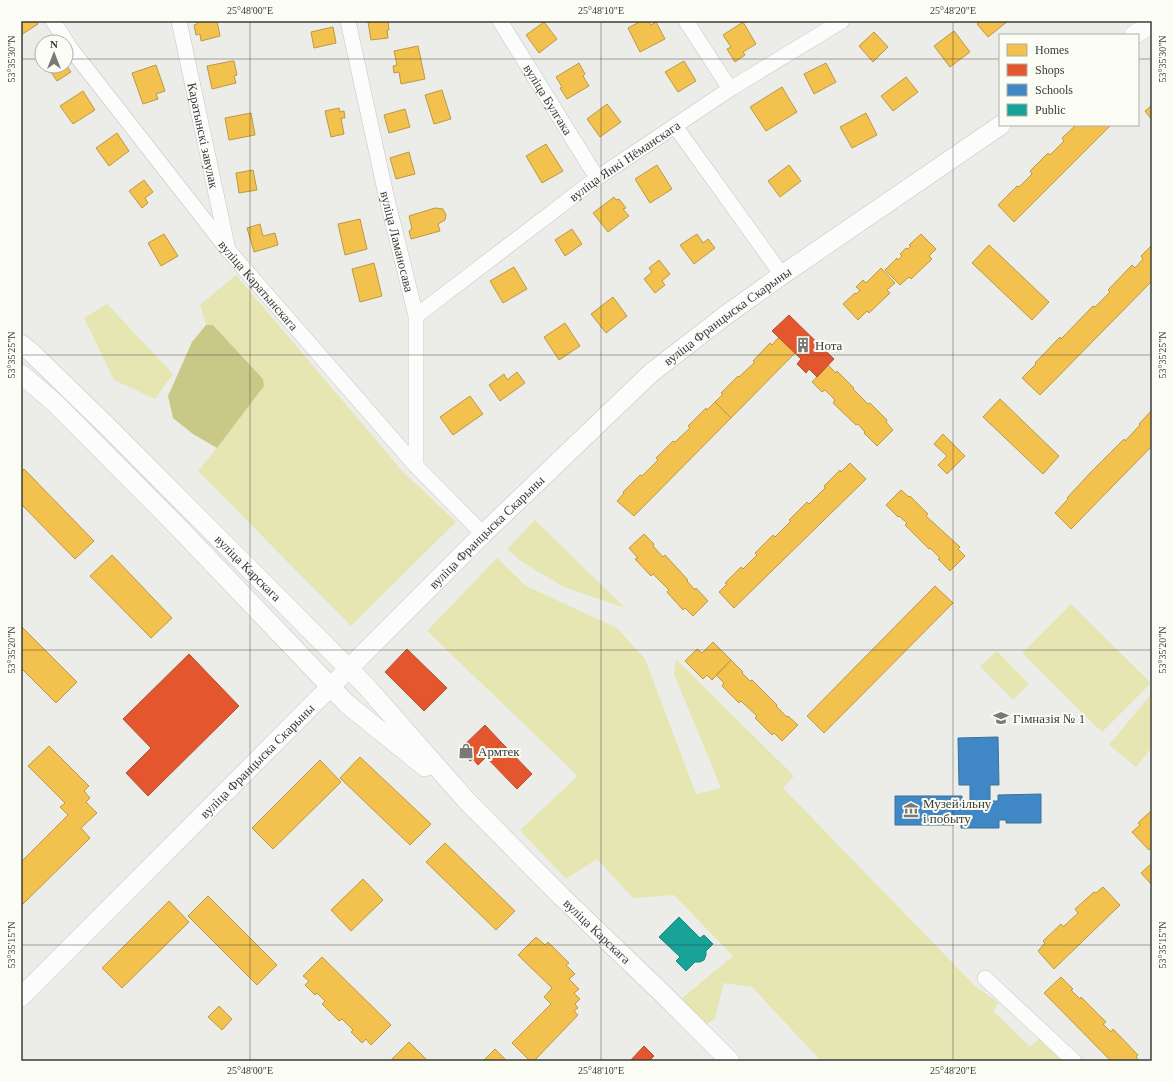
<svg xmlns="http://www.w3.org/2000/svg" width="1173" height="1082" font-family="Georgia,serif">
	<rect width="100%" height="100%" fill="#ecece8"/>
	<path fill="#e6e6b3" d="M236 275 403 472 456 522 351 626 198 471 217 448 264 385 263 379 213 325H206L200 305Z
		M107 304 173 374 155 399 114 380 84 318Z
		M535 520 625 608 564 587 522 562 507 549Z
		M497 558 526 586 617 628 645 659 696 794 721 788 674 674 676 659 794 776 783 788 975 986 999 1003 993 1011 1030 1047 1039 1039 1062 1061H821L752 987 724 983 715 1019 707 1024 681 999 733 956 674 895 633 898 597 859 566 879 520 830 578 776 427 631Z
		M1071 604 1151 683 1102 732 1022 653Z
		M997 651 1029 684 1013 700 980 666Z
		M1152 693V747L1136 767 1109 745Z"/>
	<path fill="#cac887" d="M206 325H213L263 379 264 386 217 448 193 434 173 418 168 396 192 342Z"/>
	<path fill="#f2c14e" stroke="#bb9947" d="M21 21H37L38 24 21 35Z
		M197 21H217L220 36 201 41 200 34 196 35 194 25 197 24Z
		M373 21H388L389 30H387L388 38 371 40 368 22Z
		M641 21H648L651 25 656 22 665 39 640 52 628 28Z
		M980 21H1008L988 37 977 24Z
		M544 22 557 39 539 53 526 35Z
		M743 22 756 44 743 52 745 55 735 62 727 49 731 47 723 35Z
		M333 27 336 43 314 48 311 32Z
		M954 31 970 52 950 67 934 46Z
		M874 32 888 47 873 62 859 46Z
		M418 46 425 79 401 84 399 72 394 73 393 66 397 65 394 51Z
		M232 61H234L237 75 234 76 236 83 212 89 207 66Z
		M684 61 696 81 678 92 665 72Z
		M579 63 585 74 583 76 589 86 567 99 560 88 562 87 556 77Z
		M826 63 836 82 814 94 804 74Z
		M66 65 71 72 57 81 47 66H66Z
		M156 65 165 91 156 94 158 99 143 104 132 73Z
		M906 77 918 92 893 111 881 96Z
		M782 87 797 112 766 131 750 107Z
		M442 90 451 119 434 124 425 95Z
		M83 91 95 110 73 124 60 106Z
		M607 104 621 122 600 137 587 119Z
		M1152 105V120L1145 111Z
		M339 108 340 112 344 111 345 118H341L344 134 331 137 325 111Z
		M405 109 410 127 389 133 384 115Z
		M251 113 255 135 229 140 225 118Z
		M866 113 877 135 852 148 840 127Z
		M1076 125H1111L1014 222 998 205 1017 186 1019 187 1032 174 1030 171 1048 153 1050 155 1064 141 1062 138Z
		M117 133 129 151 109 166 96 148Z
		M546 144 563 171 542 183 526 156Z
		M409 152 415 174 396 179 390 158Z
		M657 165 672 189 650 203 635 179Z
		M789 165 801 181 780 197 768 181Z
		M253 170 257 190 239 193 236 173Z
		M144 180 153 192 145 198 148 203 142 208 129 191Z
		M614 197 616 200 619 199 626 208 623 209 629 216 608 232 593 213Z
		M435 208 443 209 446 215 445 220 438 224 440 231 411 239 409 231 412 229 409 216Z
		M360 219 367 249 345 255 338 224Z
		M260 224 263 236 275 233 278 245 254 252 247 228Z
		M572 229 582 244 565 256 555 240Z
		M164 234 178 256 161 266 148 243Z
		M697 234 703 243 708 239 715 248 694 264 680 245Z
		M921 234 936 249 929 256 932 259 911 279 909 277 900 285 885 270 897 258 898 260 902 256 900 254 906 248 908 249 911 246 909 245Z
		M989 245 1049 302 1032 320 972 263Z
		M1152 245V281L1040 395 1022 378 1036 364 1035 363 1060 337 1061 339 1093 306 1095 307 1110 292 1108 290 1132 265 1135 268 1143 259 1141 256Z
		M659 260 670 274 662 281 665 285 655 293 644 279 652 272 649 268Z
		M374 263 382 296 360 302 352 269Z
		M514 267 527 289 503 303 490 281Z
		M881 268 895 283 887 290 890 293 869 313 867 311 858 320 843 304 855 293 856 294 860 290 856 287 863 280 866 283Z
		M613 297 627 316 606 333 591 314Z
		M565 323 580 346 559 360 544 337Z
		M779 337 795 353 731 418 715 402 723 394 721 393 738 376 739 377 755 362 753 361 770 343 772 345Z
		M828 365 836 373 837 371 854 388 853 389 868 404 870 403 887 420 886 422 893 430 877 446 864 433 865 432 858 424 856 425 833 403 835 400 825 390 822 392 812 382Z
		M517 372 525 383 500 401 489 385 504 374 507 380Z
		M470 396 483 414 453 435 440 417Z
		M1000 399 1059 456 1043 474 983 417Z
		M715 402 731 418 634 516 617 501 624 493 623 492 640 475 642 476 658 460 656 458 673 441 675 442 690 428 688 426 706 408 707 410Z
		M1152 410V446L1071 529 1055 513 1068 499 1067 498 1091 472 1124 439 1125 441 1140 425 1139 424Z
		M943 434 965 456 947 474 938 465 947 456 934 444Z
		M850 463 866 479 734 608 719 592 727 584 725 583 741 567 743 569 757 555 755 553 773 535 775 537 791 521 789 520 807 502 809 504 825 488 824 486 840 470 841 472Z
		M24 469 94 541 75 559 21 504V472Z
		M901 490 909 497 910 496 928 514 926 516 960 547 958 549 965 556 950 571 938 559 940 558 930 548 929 549 905 525 907 523 899 516 898 517 886 505Z
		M644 534 654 544 653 546 663 557 665 555 688 580 687 581 695 590 696 588 708 601 693 616 685 608 683 610 667 592 669 590 653 574 651 576 635 559 638 558 629 548Z
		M112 555 172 618 151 638 90 576Z
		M935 586 953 603 824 733 807 716Z
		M21 626 77 682 56 703 21 668Z
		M713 642 731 660 712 680 707 675 703 679 685 661 697 649 702 653Z
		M731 660 743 672 742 673 750 681 752 680 777 705 776 706 787 717 788 716 798 725 782 741 774 733 772 735 755 718 757 716 741 701 739 703 722 686 724 683 716 675Z
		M49 746 89 786 84 791 90 798 86 802 97 813 81 828 90 838 21 906V862L68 815 60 807 65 803 28 766Z
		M360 757 431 824 410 845 340 778Z
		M320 760 341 782 273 849 252 828Z
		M1152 810V848L1149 850 1132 832 1140 825 1138 823Z
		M445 843 515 911 496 930 426 862Z
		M1152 863V885L1141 873Z
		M363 879 383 900 351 931 331 910Z
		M1103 887 1120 905 1054 969 1038 951 1045 943 1043 941 1061 924 1063 927 1078 913 1075 909 1094 892 1096 893Z
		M208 896 277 965 257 985 188 916Z
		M169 901 189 922 122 988 102 968Z
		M536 937 545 945 548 942 569 963 566 965 575 974 569 979 579 989 574 993 580 999 575 1004 578 1008 574 1011 578 1015 534 1061H530L512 1043 551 1004 544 997 552 988 518 955Z
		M322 957 391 1025 371 1045 366 1039 362 1043 351 1032 353 1030 342 1019 339 1021 322 1004 325 1001 317 993 315 995 305 985 309 981 303 976Z
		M1061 977 1073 989 1071 990 1080 999 1081 997 1106 1022 1103 1024 1111 1032 1113 1029 1138 1055 1136 1057 1140 1061H1111L1044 993Z
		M219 1006 232 1019 222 1030 208 1017Z
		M409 1042 428 1061H390Z
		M495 1049 507 1061H483Z"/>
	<path fill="#e4572e" stroke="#b14f31" d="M789 315 834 359 817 377 809 369 806 373 797 364 801 359 772 331Z
		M407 649 447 688 424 711 385 672Z
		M189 654 239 706 148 796 126 773 151 748 123 719Z
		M485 725 501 742 478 765 473 759 470 761 459 750Z
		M501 742 532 774 517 789 486 757Z
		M644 1046 654 1056 649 1061H630Z"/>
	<path fill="#3f88c5" stroke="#3e719b" d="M998 737 999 785H990V801H998V795L1041 794V823H1006V820H999V828H961V821H954V825H895V796H962V801H970V785H959L958 738Z"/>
	<path fill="#17a398" stroke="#22847b" d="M679 917 700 938 704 935 713 944 706 951V955L704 960 700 962H695L686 971 676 961 680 957 659 937Z"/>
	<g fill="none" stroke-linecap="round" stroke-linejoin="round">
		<g stroke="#c5c5c2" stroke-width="16">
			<g id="minor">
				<path id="s1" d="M53 21 71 49 228 250 416 466 483 534"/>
				<path id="s2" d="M179 21 227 245"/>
				<path id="s3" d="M348 21 386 195 416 316V466"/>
				<path id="s4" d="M500 21 597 178"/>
				<path d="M686 21 730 89"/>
				<path d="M675 126 782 275"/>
				<path id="s5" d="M416 316 597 178 730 89 842 21"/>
				<path d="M985 978 1074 1061"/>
			</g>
		</g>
		<g stroke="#c5c5c2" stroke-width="20">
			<g id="tertiary">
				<path d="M1134 35 1152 23"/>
				<path id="s6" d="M21 344 32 353 108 427 366 686 466 800 562 897 663 994 730 1061"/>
				<path d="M21 374 55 403 179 528 347 704 425 767"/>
				<path id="s7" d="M21 997 483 534 651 373 726 315 782 275 1001 125"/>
			</g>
		</g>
		<use href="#minor" stroke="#fcfcfc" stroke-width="15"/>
		<use href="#tertiary" stroke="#fcfcfc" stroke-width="19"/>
	</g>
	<path fill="none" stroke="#3b3b38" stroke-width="1" stroke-opacity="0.45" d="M250 21V1061M601 21V1061M953 21V1061M21 59H42M66 59H1000M1138 59H1152M21 355H1152M21 650H1152M21 945H1152"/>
	<defs>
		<g id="building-bare" transform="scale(1.2)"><path d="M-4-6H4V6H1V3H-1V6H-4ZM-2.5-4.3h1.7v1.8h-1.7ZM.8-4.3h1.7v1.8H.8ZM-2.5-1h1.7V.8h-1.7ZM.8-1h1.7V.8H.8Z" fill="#797976" stroke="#fbfcf3" stroke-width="2.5" paint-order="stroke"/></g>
		<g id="school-bare" transform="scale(1.2)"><path d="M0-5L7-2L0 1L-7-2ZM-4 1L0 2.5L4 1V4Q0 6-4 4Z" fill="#797976" stroke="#fbfcf3" stroke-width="2.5" paint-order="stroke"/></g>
		<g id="shop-bare" transform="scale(1.2)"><path d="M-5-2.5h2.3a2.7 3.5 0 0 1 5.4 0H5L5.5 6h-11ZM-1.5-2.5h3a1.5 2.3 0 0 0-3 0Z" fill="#797976" stroke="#fbfcf3" stroke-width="2.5" paint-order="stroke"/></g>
		<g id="museum-bare" transform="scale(1.2)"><path d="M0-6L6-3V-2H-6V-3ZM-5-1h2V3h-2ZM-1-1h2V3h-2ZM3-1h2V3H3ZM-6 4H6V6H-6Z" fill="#797976" stroke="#fbfcf3" stroke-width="2.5" paint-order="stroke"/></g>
	</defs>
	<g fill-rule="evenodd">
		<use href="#building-bare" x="803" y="345"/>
		<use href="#school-bare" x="1001" y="718"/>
		<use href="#shop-bare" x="466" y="751"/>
		<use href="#museum-bare" x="911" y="810"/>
	</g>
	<g text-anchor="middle" stroke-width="4" stroke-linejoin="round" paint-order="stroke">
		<g font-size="13" fill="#3b3b38" stroke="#fbfcf3">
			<text dy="5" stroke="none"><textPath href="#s4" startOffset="92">вуліца Булгака</textPath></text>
			<text dy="5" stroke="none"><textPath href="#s2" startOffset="117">Каратынскі завулак</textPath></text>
			<text dy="5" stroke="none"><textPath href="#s5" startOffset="260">вуліца Янкі Нёманскага</textPath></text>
			<text dy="5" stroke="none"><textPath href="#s3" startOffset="226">вуліца Ламаносава</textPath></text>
			<text dy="5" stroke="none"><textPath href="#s1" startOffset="335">вуліца Каратынскага</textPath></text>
			<text dy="5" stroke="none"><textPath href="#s7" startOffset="982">вуліца Францыска Скарыны</textPath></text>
			<text dy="5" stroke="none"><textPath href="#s7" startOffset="658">вуліца Францыска Скарыны</textPath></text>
			<text dy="5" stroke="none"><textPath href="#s6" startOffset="319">вуліца Карскага</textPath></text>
			<text dy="5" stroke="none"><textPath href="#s7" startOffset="334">вуліца Францыска Скарыны</textPath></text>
			<text dy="5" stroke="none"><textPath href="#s6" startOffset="823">вуліца Карскага</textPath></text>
		</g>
		<g font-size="13" fill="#3b3b38" stroke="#fbfcf3" text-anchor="start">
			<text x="815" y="350">Нота</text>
			<text x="1013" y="723">Гімназія № 1</text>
			<text x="478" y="756">Армтек</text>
			<text x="923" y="808">Музей ільну<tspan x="923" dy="15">і побыту</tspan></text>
		</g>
	</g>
	<rect width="1173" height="1082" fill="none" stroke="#fbfcf3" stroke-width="44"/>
	<rect x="999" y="34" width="140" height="92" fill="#fbfcf3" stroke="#aeafa8"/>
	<rect x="1007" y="44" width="20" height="12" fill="#f2c14e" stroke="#aeafa8"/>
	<text x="1035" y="54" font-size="12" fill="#3b3b38">Homes</text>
	<rect x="1007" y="64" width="20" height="12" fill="#e4572e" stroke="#aeafa8"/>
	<text x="1035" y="74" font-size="12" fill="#3b3b38">Shops</text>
	<rect x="1007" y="84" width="20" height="12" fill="#3f88c5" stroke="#aeafa8"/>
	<text x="1035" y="94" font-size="12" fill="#3b3b38">Schools</text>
	<rect x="1007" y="104" width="20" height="12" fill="#17a398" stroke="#aeafa8"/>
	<text x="1035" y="114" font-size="12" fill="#3b3b38">Public</text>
	<g transform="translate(54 54)"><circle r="19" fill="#fbfcf3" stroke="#aeafa8"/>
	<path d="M0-3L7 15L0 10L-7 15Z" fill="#797976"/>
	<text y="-6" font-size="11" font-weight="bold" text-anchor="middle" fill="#3b3b38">N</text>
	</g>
	<rect x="22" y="22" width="1129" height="1038" fill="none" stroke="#3b3b38" stroke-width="1.5"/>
	<g font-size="10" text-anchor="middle" fill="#3b3b38">
		<text x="250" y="14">25°48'00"E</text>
		<text x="601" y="14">25°48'10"E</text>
		<text x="953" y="14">25°48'20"E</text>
		<text transform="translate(11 59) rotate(-90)" y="4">53°35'30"N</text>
		<text transform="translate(1162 59) rotate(-90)" y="4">53°35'30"N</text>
		<text transform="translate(11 355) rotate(-90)" y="4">53°35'25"N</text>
		<text transform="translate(1162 355) rotate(-90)" y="4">53°35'25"N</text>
		<text transform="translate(11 650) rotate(-90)" y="4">53°35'20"N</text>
		<text transform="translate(1162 650) rotate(-90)" y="4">53°35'20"N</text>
		<text transform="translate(11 945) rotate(-90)" y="4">53°35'15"N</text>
		<text transform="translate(1162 945) rotate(-90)" y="4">53°35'15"N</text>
		<text x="250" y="1074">25°48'00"E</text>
		<text x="601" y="1074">25°48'10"E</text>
		<text x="953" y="1074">25°48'20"E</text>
	</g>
</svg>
